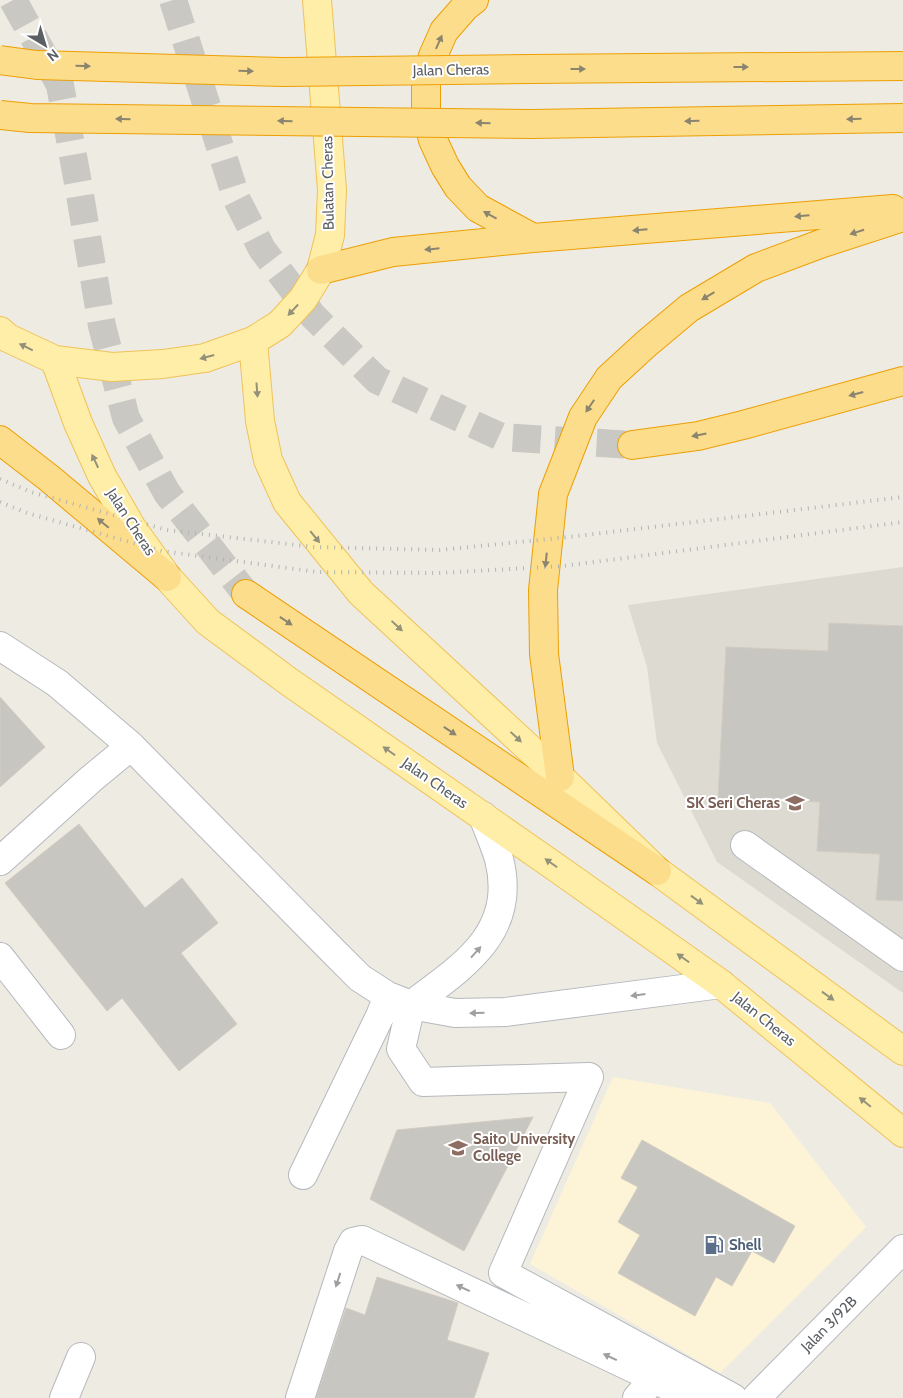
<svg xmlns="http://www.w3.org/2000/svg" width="903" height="1398" font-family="Cabin,sans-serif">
	<rect width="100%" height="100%" fill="#eeebe3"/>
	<path fill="#fdf4d8" d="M613 1077 770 1103 866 1227 720 1373 530 1264Z"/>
	<path fill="#dddad1" d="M903 567V993L717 862 657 743 647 667 628 605Z"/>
	<path fill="#c8c6c0" stroke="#d2ccc1" d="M829 623 903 626V901L876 900 880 854 817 851 820 802 718 798 726 647 828 651Z
		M0 697 45 747 0 787Z
		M79 824 145 908 182 878 218 923 181 953 237 1024 179 1071 122 998 107 1011 5 883Z
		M533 1117 464 1251 370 1199 397 1130Z
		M642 1140 795 1226 774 1263 752 1251 732 1286 716 1277 695 1316 618 1273 640 1235 618 1222 638 1187 621 1178Z
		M377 1277 458 1303 447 1340 489 1353 474 1398H316L346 1308 365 1315Z"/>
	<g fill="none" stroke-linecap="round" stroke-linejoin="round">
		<path stroke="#c9c8c3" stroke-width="28" stroke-dasharray="28 14" stroke-linecap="butt" d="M13 0 60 85 78 183 102 326 126 418 167 493 246 594
			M173 0 237 200 262 249 313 316 377 380 501 437 632 445"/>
		<g stroke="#b5b9bd" stroke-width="30">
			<path id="minor" d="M0 646 57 683 131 746 334 952 360 978 388 996 411 1005 455 1013 506 1012 721 984
				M483 816C488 830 495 845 499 859 518 933 462 967 411 1005L401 1049 423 1082 589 1077 503 1273 733 1398
				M745 845 903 957
				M0 861 91 779 131 746
				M0 957 61 1035
				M303 1175 380 1016 388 996
				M64 1398 81 1357
				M300 1398 348 1251 353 1242 362 1240 654 1378
				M637 1398 654 1378 689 1398
				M756 1398 903 1249"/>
		</g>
		<g stroke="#f0c25a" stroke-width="30">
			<path id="major" d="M0 331 8 338 55 360 112 367 163 364 205 358 253 341 280 324 303 299 321 270 330 235 332 190 317 0
				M253 341 260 421 268 460 287 502 361 593 560 777 657 871 903 1051
				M55 360 78 423 102 476 132 528 167 577 208 622 288 681 554 866 721 984 903 1133"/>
		</g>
		<g stroke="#ed9f03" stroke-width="30">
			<path id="highway" d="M474 0 465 7 444 31 433 56 426 84V113L433 140 445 166 458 187 478 208 533 238
				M529 69 903 66
				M531 124 903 118
				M321 270 393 252 533 238 893 209
				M0 440 49 478 167 577
				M632 445 698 436 743 425 903 381
				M246 594 657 871
				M560 777 544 654 543 590 553 494 583 417 609 378 646 344 689 308 756 268 823 243 903 217"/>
		</g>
		<use href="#minor" stroke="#fff" stroke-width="28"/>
		<use href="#major" stroke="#feeea7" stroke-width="28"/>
		<use href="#highway" stroke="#fbdd8c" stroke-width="28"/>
		<path stroke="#b2b3b3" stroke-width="4" stroke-dasharray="1 6" stroke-linecap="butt" d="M0 479 31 492 167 530 314 547 440 550 569 537 903 497
			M0 502 27 513 162 551 317 572 439 573 563 566 903 522"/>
		<g stroke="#ed9f03" stroke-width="30" stroke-linecap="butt">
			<path id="highway-bridge" d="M0 60 37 65 284 72 529 69
				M0 115 30 118 531 124"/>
		</g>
		<use href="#highway-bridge" stroke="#fbdd8c" stroke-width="28"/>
	</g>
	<defs><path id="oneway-solid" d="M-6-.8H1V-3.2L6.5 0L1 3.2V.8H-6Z" transform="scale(1.25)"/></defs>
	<g fill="#8b856f">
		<use href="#oneway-solid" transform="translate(439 42) rotate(-66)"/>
		<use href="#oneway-solid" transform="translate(83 66) rotate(2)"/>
		<use href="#oneway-solid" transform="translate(741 67)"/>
		<use href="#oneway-solid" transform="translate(578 69)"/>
		<use href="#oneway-solid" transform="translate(246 71) rotate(2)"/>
		<use href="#oneway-solid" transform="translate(123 119) rotate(-179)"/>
		<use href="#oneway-solid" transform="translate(854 119) rotate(179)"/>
		<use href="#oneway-solid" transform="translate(285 121) rotate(-179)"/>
		<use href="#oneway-solid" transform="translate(692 121) rotate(179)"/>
		<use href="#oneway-solid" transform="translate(483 123) rotate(-179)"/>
		<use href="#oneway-solid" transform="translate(490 215) rotate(-151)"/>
		<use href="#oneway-solid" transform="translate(802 216) rotate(175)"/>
		<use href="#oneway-solid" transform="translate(640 230) rotate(175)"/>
		<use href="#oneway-solid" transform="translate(857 232) rotate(162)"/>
		<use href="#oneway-solid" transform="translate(432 249) rotate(174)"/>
		<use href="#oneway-solid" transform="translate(708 296) rotate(149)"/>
		<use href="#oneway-solid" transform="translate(856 394) rotate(165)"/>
		<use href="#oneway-solid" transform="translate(590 406) rotate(124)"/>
		<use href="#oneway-solid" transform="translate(699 435) rotate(169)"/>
		<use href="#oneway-solid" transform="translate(103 523) rotate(-140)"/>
		<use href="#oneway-solid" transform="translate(546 560) rotate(96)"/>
		<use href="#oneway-solid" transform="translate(286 621) rotate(34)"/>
		<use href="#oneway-solid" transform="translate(450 731) rotate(34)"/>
	</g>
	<g fill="#94917b">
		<use href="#oneway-solid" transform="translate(293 310) rotate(133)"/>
		<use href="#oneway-solid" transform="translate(26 347) rotate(-154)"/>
		<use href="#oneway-solid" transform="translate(207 357) rotate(165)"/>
		<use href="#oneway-solid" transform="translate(257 390) rotate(86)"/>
		<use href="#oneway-solid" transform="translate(95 461) rotate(-115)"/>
		<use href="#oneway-solid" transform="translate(315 537) rotate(51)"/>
		<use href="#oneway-solid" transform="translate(397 626) rotate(43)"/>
		<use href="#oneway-solid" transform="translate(516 737) rotate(43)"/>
		<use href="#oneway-solid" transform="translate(389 751) rotate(-145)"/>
		<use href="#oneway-solid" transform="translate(551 863) rotate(-145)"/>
		<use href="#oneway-solid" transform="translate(697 900) rotate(36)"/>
		<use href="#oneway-solid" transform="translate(683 958) rotate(-145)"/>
		<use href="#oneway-solid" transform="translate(828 996) rotate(36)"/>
		<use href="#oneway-solid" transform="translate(865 1102) rotate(-141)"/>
	</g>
	<g fill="#9d9fa1">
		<use href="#oneway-solid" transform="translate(476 952) rotate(-48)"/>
		<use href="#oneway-solid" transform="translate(638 995) rotate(173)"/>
		<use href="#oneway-solid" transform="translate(477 1013) rotate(179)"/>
		<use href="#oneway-solid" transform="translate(338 1280) rotate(108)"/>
		<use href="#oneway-solid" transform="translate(463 1288) rotate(-155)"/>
		<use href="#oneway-solid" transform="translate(610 1357) rotate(-155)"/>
	</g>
	<defs>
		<g id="school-bare" transform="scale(1.5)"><path d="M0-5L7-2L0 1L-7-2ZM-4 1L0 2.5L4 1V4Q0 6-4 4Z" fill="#8d6e63" stroke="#fff" stroke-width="2.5" paint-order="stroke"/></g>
		<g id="university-bare" transform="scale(1.5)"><path d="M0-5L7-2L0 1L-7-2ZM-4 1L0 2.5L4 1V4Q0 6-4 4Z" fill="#8d6e63" stroke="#fff" stroke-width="2.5" paint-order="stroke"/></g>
		<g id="fuel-bare" transform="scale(1.5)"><path d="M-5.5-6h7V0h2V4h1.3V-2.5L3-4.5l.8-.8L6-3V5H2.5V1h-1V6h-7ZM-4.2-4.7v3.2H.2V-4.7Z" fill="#5c6f8a" stroke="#fff" stroke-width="2.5" paint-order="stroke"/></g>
	</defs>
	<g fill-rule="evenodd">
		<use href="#school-bare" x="795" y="803"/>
		<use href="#university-bare" x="458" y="1148"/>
		<use href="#fuel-bare" x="714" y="1245"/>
	</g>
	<g text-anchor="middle" stroke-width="4" stroke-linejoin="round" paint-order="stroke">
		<g font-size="15" fill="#5b5f63" stroke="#fff">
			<text transform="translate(451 70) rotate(-1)" y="5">Jalan Cheras</text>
			<text transform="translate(328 183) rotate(-91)" y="5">Bulatan Cheras</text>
			<text transform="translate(131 522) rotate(57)" y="5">Jalan Cheras</text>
			<text transform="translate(435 783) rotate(35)" y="5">Jalan Cheras</text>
			<text transform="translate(764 1019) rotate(39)" y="5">Jalan Cheras</text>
			<text transform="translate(829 1324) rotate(-45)" y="5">Jalan 3/92B</text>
		</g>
		<g font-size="15" font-weight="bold" fill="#785e54" stroke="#fff" text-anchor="end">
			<text x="780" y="808">SK Seri Cheras</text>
			<text x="473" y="1144" text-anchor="start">Saito University<tspan x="473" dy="17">College</tspan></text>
		</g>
		<g font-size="15" font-weight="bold" fill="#4e5e75" stroke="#fff" text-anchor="start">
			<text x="729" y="1250">Shell</text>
		</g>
	</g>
	<g transform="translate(45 45) rotate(142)" stroke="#ffffff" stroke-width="4" paint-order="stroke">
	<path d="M0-4L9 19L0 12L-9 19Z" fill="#5b5f63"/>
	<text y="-8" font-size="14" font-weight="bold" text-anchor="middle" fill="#5b5f63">N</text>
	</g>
</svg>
